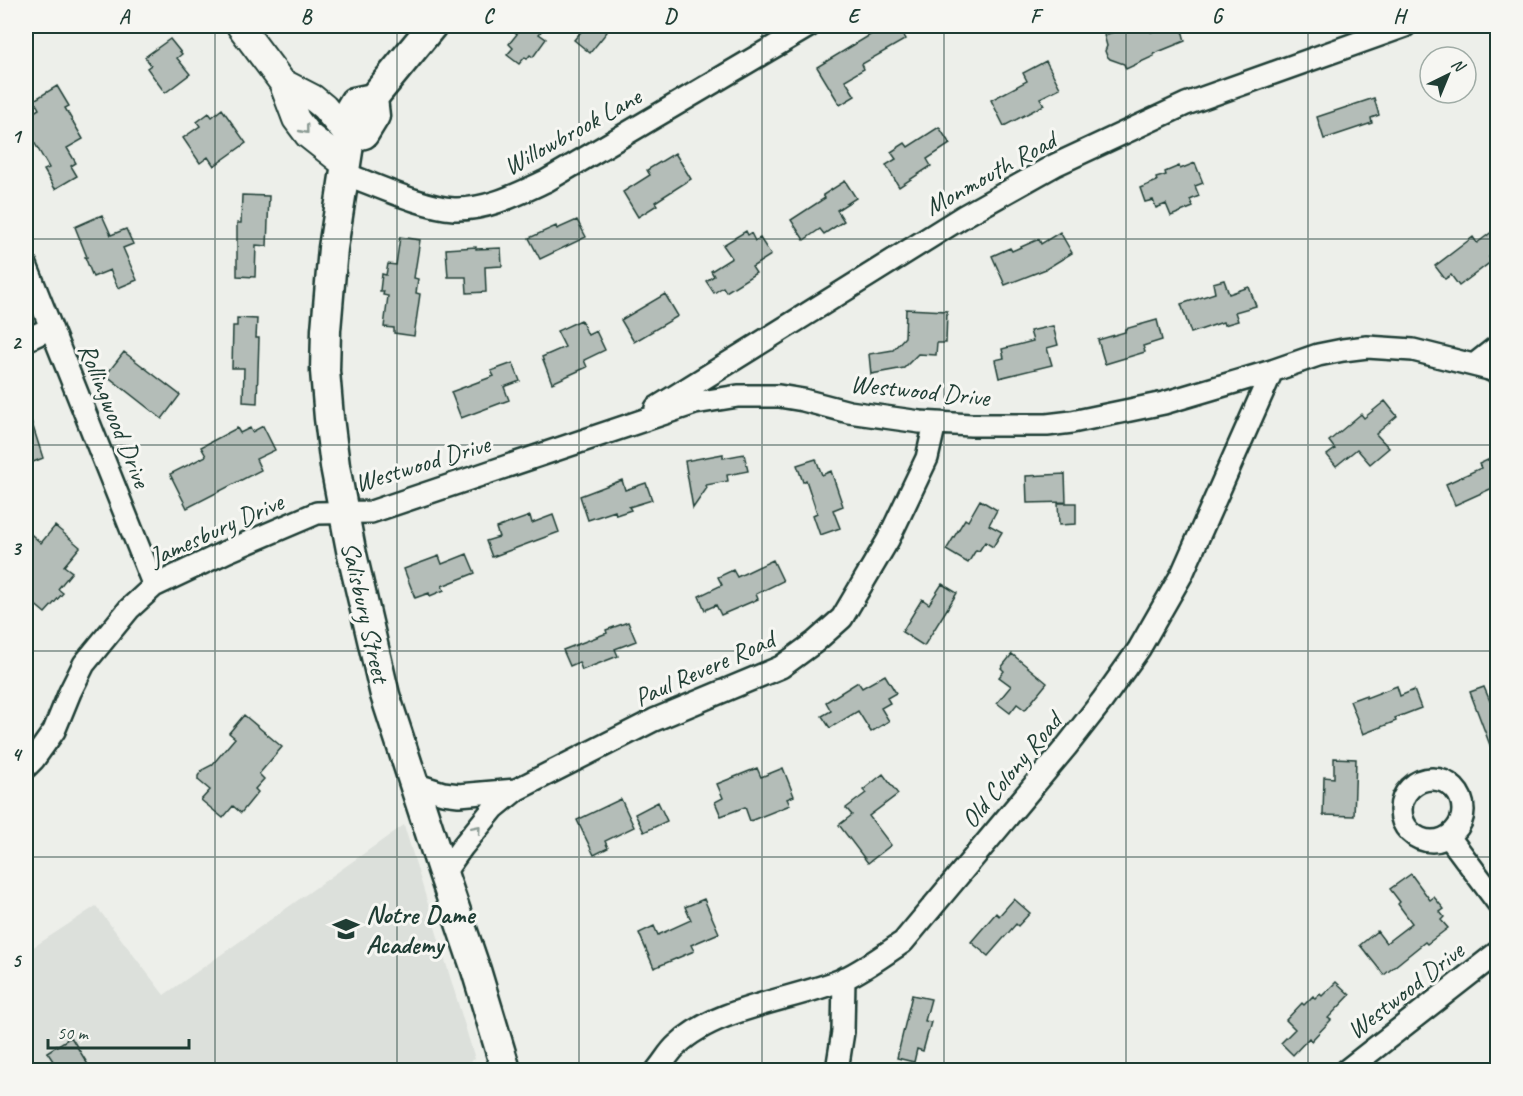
<svg xmlns="http://www.w3.org/2000/svg" width="1523" height="1096" font-family="Caveat,sans-serif">
	<rect width="100%" height="100%" fill="#edefea"/>
	<filter id="ink" filterUnits="userSpaceOnUse"><feTurbulence type="fractalNoise" baseFrequency=".0167" numOctaves="2"/><feDisplacementMap in="SourceGraphic" scale="12" xChannelSelector="R" yChannelSelector="G"/><feConvolveMatrix kernelMatrix="1 2 1 2 8 2 1 2 1" color-interpolation-filters="sRGB"/></filter>
	<g filter="url(#ink)">
		<path fill="#dce0db" d="M404 825 475 1059 452 1070H26V952L96 906 164 995Z"/>
		<path fill="#b4bdb8" stroke="#1f3d34" stroke-width="1.5" d="M504 26H545L539 34 546 39 533 57 530 55 527 59 525 57 519 64 507 55 513 48 509 44 517 34Z
			M586 26H599L607 32 590 53 574 40Z
			M885 26H898L906 39 862 64 864 69 845 80 855 96 840 105 817 67Z
			M1123 26H1149L1151 32 1171 26H1181L1185 41 1153 54 1154 56 1126 69 1124 64 1110 59 1107 56 1105 51 1107 46 1104 35 1124 29Z
			M170 39 182 54 177 58 190 74 165 93 147 68 151 65 145 57Z
			M1046 61 1060 88 1040 98 1044 105 1004 126 991 100 1027 81 1023 73Z
			M57 86 69 106 65 108 83 139 67 148 76 163 71 166 77 176 55 189 44 170 49 168 34 142 26 147V117L39 109 34 100Z
			M1374 98 1379 115 1371 118 1372 123 1324 139 1317 117Z
			M222 109 246 143 214 166 208 157 200 163 183 138 200 126 197 122 209 113 212 117Z
			M939 127 950 144 927 159 931 166 899 187 886 165 896 159 891 152 905 143 908 147Z
			M675 153 691 179 655 202 657 205 638 217 623 192 650 175 647 170Z
			M1195 163 1203 183 1195 186 1199 196 1190 200 1193 207 1171 216 1166 204 1156 208 1153 200 1145 202 1140 188 1157 181 1156 178 1166 175 1165 172 1179 166 1180 169Z
			M845 181 856 198 837 210 844 221 824 234 820 229 804 240 791 220 825 198 823 195Z
			M242 195 269 196 267 246 256 245 255 277 237 276V223H241Z
			M102 215 111 235 126 229 133 244 123 248 137 280 118 288 110 270 93 277 85 257H87L75 227Z
			M577 220 586 237 540 259 529 238 556 226 557 229Z
			M1497 228V250L1489 257 1492 261 1459 286 1451 275 1445 279 1435 266 1473 237 1477 243Z
			M746 231 748 235 751 233 755 241 760 238 771 255 752 267 756 273 726 292 723 287 714 293 706 281 714 276 711 271 732 258 723 245Z
			M1060 232 1072 253 1046 269 1005 285 992 256 1010 248 1012 251 1039 239 1041 244Z
			M400 237 420 240 414 278 418 279 416 293 420 294 414 336 394 333V328L384 327 388 296 383 295 384 291H380L382 274 386 275 388 264 396 265Z
			M476 247V249L501 248 502 266 485 267 486 292 467 293 466 277H448L446 249Z
			M1224 280 1229 294 1249 287 1256 306 1235 312 1238 321 1224 325 1223 322 1191 333 1181 304 1215 293 1213 283Z
			M665 294 678 316 634 342 621 320Z
			M906 309 947 311 946 343H937L936 355 918 354 904 368 871 374 869 354 893 350 905 337Z
			M237 318 257 319 256 338H259L257 403 243 402 244 368H232L233 326H237Z
			M581 320 588 335 596 331 605 350 584 360 587 367 552 383 542 357 565 347 557 331Z
			M1157 320 1162 340 1143 346 1145 352 1105 364 1098 340 1125 332V329Z
			M1053 326 1058 345 1047 348 1052 365 999 378 995 360 1004 358 1002 349 1033 341 1030 331Z
			M124 352 180 395 162 419 106 375Z
			M513 363 520 381 504 387 509 400 461 418 451 392 494 376 491 371Z
			M1385 401 1397 416 1376 434 1389 448 1370 464 1357 449 1336 466 1327 455 1335 449 1329 441 1361 414 1364 418Z
			M29 414 43 458 26 465V415Z
			M263 426 275 450 256 459 261 470 187 508 170 474 206 456 201 447 237 428 240 433 250 428 252 432Z
			M723 454V458L744 454 748 471 727 475 728 481 706 485 707 488 693 508 685 461Z
			M1494 457 1497 465V486L1455 505 1446 484 1481 468 1479 464Z
			M816 459 822 475 831 471 843 506 833 510 840 528 820 535 813 515 817 513 806 480 803 482 797 465Z
			M1065 474 1066 502 1027 503 1026 476Z
			M622 480 625 490 646 483 652 500 629 507 631 510 616 515 615 511 588 520 580 496Z
			M980 500 997 510 989 525 1002 532 993 547 985 542 979 551 976 550 968 563 946 550 965 519 968 521Z
			M1058 503H1076V524L1059 525Z
			M553 515 559 532 492 557 486 541 499 537 496 528 530 516 532 523Z
			M55 526 80 547 64 566 72 572 58 589 63 593 45 613 26 597V530L41 543Z
			M467 554 475 573 442 586 444 590 430 596 429 593 415 598 404 569 439 556 442 564Z
			M773 560 783 581 756 594 758 599 721 615 716 605 705 610 699 596 722 585 718 577 733 570 737 577Z
			M942 584 957 593 924 646 902 632 922 599 929 604Z
			M628 622 636 641 615 649 618 656 582 670 579 662 570 666 563 650 607 633 606 630Z
			M1012 654 1047 683 1025 710 1017 704 1010 713 997 703 1011 686 999 677 1004 671 1001 668Z
			M885 675 896 693 887 698 890 703 881 708 889 721 871 732 858 711 830 728 822 716 831 711 826 702 858 682 862 688Z
			M1397 686 1400 696 1414 690 1421 708 1395 718 1396 721 1363 734 1350 701 1366 695V698Z
			M1484 687 1490 701 1497 698V761H1496L1470 692Z
			M244 715 282 747 259 774 264 779 255 789 258 792 241 813 233 806 223 818 201 800 210 790 198 780V776L202 770 212 765 235 738 229 733Z
			M1334 758 1356 759 1354 816 1323 815 1324 777 1334 778Z
			M757 768 761 777 783 768 794 796 787 799 790 805 750 821 745 807 721 816 715 802 723 798 717 784Z
			M883 774 898 794 869 816 891 845 868 863 839 825 852 815 846 808 866 793 863 790Z
			M621 799 634 827 605 841 608 848 594 855 577 820Z
			M658 802 667 821 644 832 635 814Z
			M1411 874 1430 900 1434 897 1444 909 1440 912 1444 917 1441 920 1448 928 1427 944 1425 942 1384 975 1360 945 1377 931 1386 943 1412 923 1398 904 1400 902 1390 889Z
			M704 899 719 933 691 945 694 951 654 968 639 933 654 926 658 935 691 920 685 907Z
			M1014 899 1030 913 1018 926 1016 924 988 956 971 942 996 913 999 916Z
			M1336 982 1350 995 1328 1018 1331 1020 1311 1041 1309 1038 1293 1055 1281 1043 1295 1029 1286 1020 1302 1003 1304 1005 1313 996 1315 999 1320 994 1322 996Z
			M912 995 931 999 925 1021 931 1022 923 1051 917 1049 914 1062 897 1058Z
			M71 1037 92 1071H62L57 1063 55 1064 47 1052Z"/>
		<g fill="none" stroke-linecap="round" stroke-linejoin="round">
			<g stroke="#1f3d34" stroke-width="26">
				<path id="minor" d="M345 174C376 185 422 207 454 209 487 210 518 194 546 181L809 26
					M26 265 154 586
					M26 340 51 328
					M1474 365 1498 346
					M656 408 964 216 1055 165 1186 104 1405 26
					M26 767 34 759 54 731 70 692 84 664 129 609 154 586 228 551 317 513 371 512 695 403 738 396H779L803 400 849 412 920 422 971 425H1047L1072 422 1164 403 1272 371 1318 355 1343 350 1367 347 1413 350 1489 369 1498 373
					M1401 810a31 31 0 1 1 62 0a31 31 0 1 1-62 0Z
					M414 784 443 793 459 795 516 790
					M1449 837 1498 903
					M443 874 463 846 494 808 516 790 654 720 781 667 815 642 842 618 888 540 927 458 935 423
					M657 1070C664 1062 669 1052 677 1045 716 1007 794 1000 844 979 865 969 884 955 903 942L1066 747 1102 701 1139 649 1182 574 1272 371
					M837 1070 843 1032 844 978
					M1347 1070 1498 952"/>
			</g>
			<g stroke="#1f3d34" stroke-width="30">
				<path id="tertiary" d="M240 26 282 82 296 119 308 135 346 165
					M282 82 313 98 324 107 350 138"/>
			</g>
			<g stroke="#1f3d34" stroke-width="33">
				<path id="secondary" d="M373 98 375 116 364 134 350 138 343 121 354 102 373 98 432 26
					M350 138 333 248 326 330 325 371 329 418 335 466 351 550 385 695 445 879 476 970 506 1070"/>
			</g>
			<use href="#minor" stroke="#f6f6f2" stroke-width="21"/>
			<use href="#tertiary" stroke="#f6f6f2" stroke-width="26"/>
			<use href="#secondary" stroke="#f6f6f2" stroke-width="28"/>
		</g>
		<defs><path id="oneway-chevron" d="M-2-3.5L2.5 0L-2 3.5" fill="none" stroke-width="1.6" stroke-linecap="round" stroke-linejoin="round" transform="scale(1.5)"/></defs>
		<g stroke="#8a9a93">
			<use href="#oneway-chevron" transform="translate(305 130) rotate(51)"/>
			<use href="#oneway-chevron" transform="translate(477 829) rotate(-49)"/>
		</g>
	</g>
	<path fill="none" stroke="#1f3d34" stroke-width="1.5" stroke-opacity="0.55" d="M215 26V1070M397 26V1070M579 26V1070M762 26V1070M944 26V1070M1126 26V1070M1308 26V1070M26 239H1498M26 445H1498M26 651H1498M26 857H1498"/>
	<defs>
		<g id="school-bare" transform="scale(2.07)"><path d="M0-5L7-2L0 1L-7-2ZM-4 1L0 2.5L4 1V4Q0 6-4 4Z" fill="#1f3d34" stroke="#f6f6f2" stroke-width="2.5" paint-order="stroke"/></g>
	</defs>
	<g fill-rule="evenodd">
		<use href="#school-bare" x="346" y="929"/>
	</g>
	<g text-anchor="middle" stroke-width="6" stroke-linejoin="round" paint-order="stroke">
		<g font-size="26" fill="#1f3d34" stroke="#f6f6f2">
			<text transform="translate(572 131) rotate(-29)" y="9">Willowbrook Lane</text>
			<text transform="translate(990 173) rotate(-29)" y="9">Monmouth Road</text>
			<text transform="translate(920 390) rotate(6)" y="9">Westwood Drive</text>
			<text transform="translate(115 415) rotate(68)" y="9">Rollingwood Drive</text>
			<text transform="translate(422 463) rotate(-17)" y="9">Westwood Drive</text>
			<text transform="translate(216 529) rotate(-24)" y="9">Jamesbury Drive</text>
			<text transform="translate(366 612) rotate(77)" y="9">Salisbury Street</text>
			<text transform="translate(704 668) rotate(-24)" y="9">Paul Revere Road</text>
			<text transform="translate(1011 770) rotate(-50)" y="9">Old Colony Road</text>
			<text transform="translate(1405 990) rotate(-38)" y="9">Westwood Drive</text>
		</g>
		<g font-size="26" font-weight="bold" fill="#1f3d34" stroke="#f6f6f2" text-anchor="start">
			<text x="366" y="923">Notre Dame<tspan x="366" dy="30">Academy</tspan></text>
		</g>
	</g>
	<rect width="1523" height="1096" fill="none" stroke="#f6f6f2" stroke-width="66"/>
	<g transform="translate(1448 75) rotate(43)"><circle r="28" fill="#f6f6f2" stroke="#a0aca6" stroke-width="1.5"/>
	<path d="M0-4.5L10 22L0 15L-10 22Z" fill="#1f3d34"/>
	<text y="-9" font-size="16" font-weight="bold" text-anchor="middle" fill="#1f3d34">N</text>
	</g>
	<path d="M48 1039v9h141v-9" fill="none" stroke="#1f3d34" stroke-width="3"/>
	<text x="57" y="1039" font-size="18" fill="#1f3d34" stroke="#f6f6f2" stroke-width="4.5" paint-order="stroke">50 m</text>
	<rect x="33" y="33" width="1457" height="1030" fill="none" stroke="#1f3d34" stroke-width="2"/>
	<g font-size="20" text-anchor="middle" font-weight="bold" fill="#1f3d34">
		<text x="124" y="23">A</text>
		<text x="306" y="23">B</text>
		<text x="488" y="23">C</text>
		<text x="670" y="23">D</text>
		<text x="853" y="23">E</text>
		<text x="1035" y="23">F</text>
		<text x="1217" y="23">G</text>
		<text x="1399" y="23">H</text>
		<text x="16" y="143">1</text>
		<text x="16" y="349">2</text>
		<text x="16" y="555">3</text>
		<text x="16" y="761">4</text>
		<text x="16" y="967">5</text>
	</g>
</svg>
